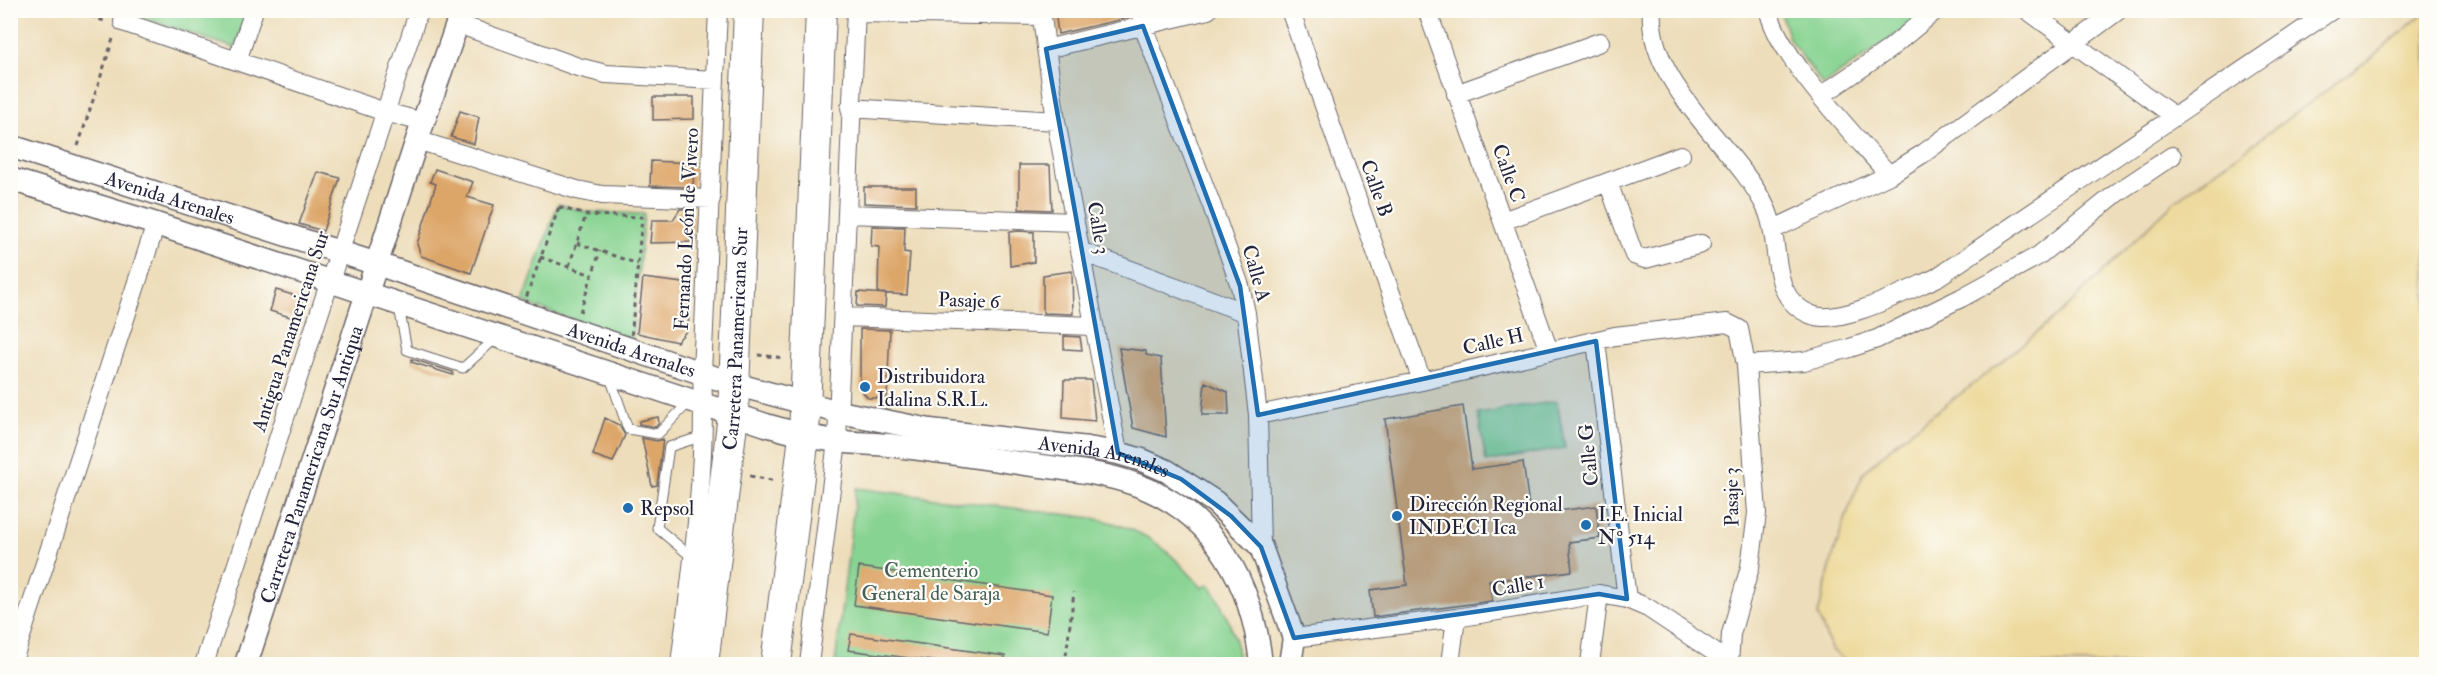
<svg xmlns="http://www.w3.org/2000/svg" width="2437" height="675" font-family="'IM FELL Double Pica',serif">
	<rect width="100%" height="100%" fill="#fdfcf7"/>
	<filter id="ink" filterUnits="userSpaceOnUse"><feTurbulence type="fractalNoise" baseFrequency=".0167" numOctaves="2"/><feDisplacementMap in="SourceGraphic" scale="12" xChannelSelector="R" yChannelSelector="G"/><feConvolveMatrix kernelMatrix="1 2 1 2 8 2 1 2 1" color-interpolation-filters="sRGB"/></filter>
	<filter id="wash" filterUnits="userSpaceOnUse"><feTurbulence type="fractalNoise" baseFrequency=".008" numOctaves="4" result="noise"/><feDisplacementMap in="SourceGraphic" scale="24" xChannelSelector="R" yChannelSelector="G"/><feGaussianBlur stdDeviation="1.35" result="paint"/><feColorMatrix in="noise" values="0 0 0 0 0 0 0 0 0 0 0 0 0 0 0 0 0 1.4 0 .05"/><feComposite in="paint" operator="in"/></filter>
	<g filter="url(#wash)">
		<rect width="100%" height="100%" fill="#edddba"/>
		<path fill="#87d391" stroke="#547a66" stroke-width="1.5" d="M135 10 248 11 235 48 134 15Z
			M1780 10H1903L1917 20 1823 85 1789 39Z
			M558 204 587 212 644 214 632 341 523 302Z
			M1557 401 1565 448 1486 462 1478 414Z
			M856 488 1093 518C1146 529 1168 548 1202 588L1209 584C1225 609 1237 635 1239 664H835Z"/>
		<path fill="#eeda9e" stroke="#887e6c" stroke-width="1.5" d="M2426 11V664H1849L1831 649 1818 615 1833 556 1851 502 1864 472 1899 440 1971 386 2061 313 2175 201 2375 55Z"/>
		<g id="blocks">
			<path fill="#dda669" d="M1055 10H1130L1131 17 1058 34Z
				M653 97H694V119L653 120Z
				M460 111 479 117 474 144 451 137Z
				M651 161 694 163 693 187 650 186Z
				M1019 165H1050L1052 210 1019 209Z
				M435 169 473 182 467 197 494 205 471 273 421 256 417 244 436 184 430 182Z
				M318 172 340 178 323 231 299 224Z
				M864 187H916V205L864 203Z
				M680 209H686L694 217V242L650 243 652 220H673Z
				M872 226 905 227 904 252 910 253 907 295 878 293 879 247 871 246Z
				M1019 231 1034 232V262L1010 266 1009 232Z
				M1072 271 1073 314 1043 313V275Z
				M643 278 691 284 688 329 677 342 637 333Z
				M276 290 303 298 297 319 270 311Z
				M858 292 886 294 885 307 857 306Z
				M860 329 890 330 887 398H868L860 389Z
				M1064 336 1080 337 1082 350 1064 349Z
				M1119 348 1146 351V355L1161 358 1166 437 1133 428Z
				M412 359 453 372V375L411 362Z
				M1064 380H1091L1095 421 1063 418Z
				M1205 382 1228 392 1229 415H1202Z
				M1463 406 1472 469 1523 462 1529 506 1556 502 1558 511 1596 506 1600 538 1569 542 1572 571 1489 581 1492 601 1373 617 1370 590 1407 585 1385 419Z
				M658 417 659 423 656 427 639 424V421Z
				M605 418 619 425 625 435 613 462 593 455Z
				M642 438 657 441 663 439 657 485 652 486Z
				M859 567 1052 595 1047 632 854 605Z
				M851 634 1005 656V664H955L848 650Z"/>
		</g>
	</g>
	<g filter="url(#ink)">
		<use href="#blocks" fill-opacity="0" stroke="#696367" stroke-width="1.5"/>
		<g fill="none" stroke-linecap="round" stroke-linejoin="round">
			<g stroke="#696367" stroke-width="11">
				<path id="service" d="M399 307 407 350 463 368 497 337
					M610 377 628 429 658 434 689 402
					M693 558 657 528 669 447 703 436"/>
			</g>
			<g stroke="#696367" stroke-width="20">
				<path id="minor" d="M127 10 123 22 385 112 423 122
					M1041 10 1056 121 1118 453
					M1141 10 1143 26 1212 206 1240 286 1246 313 1258 415 1261 547
					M1290 10 1422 381
					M1427 10 1549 351
					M1652 10C1646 84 1737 147 1766 208 1783 243 1766 298 1812 315 1839 326 1908 290 1936 278L2332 10
					M1769 10C1774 52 1859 140 1889 175
					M2027 10 2174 116
					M856 13 1042 16
					M458 24 578 67 606 74 715 80
					M1046 49 1208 10
					M237 61 254 10
					M1456 94 1600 42
					M1822 95 1888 50 1936 10
					M850 108 1056 121
					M417 140 577 190 602 195 711 199
					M1608 182 1634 255 1645 259 1701 244
					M847 214 1075 222
					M1503 221 1681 155
					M1774 229 1889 175 1924 153 2119 10
					M1080 251 1246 313
					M844 317 1093 326
					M1596 341 1627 599
					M1746 365 1804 361 1850 348 1877 339 1961 298 2038 256 2118 192 2172 156
					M1258 415 1422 381 1615 336 1727 323 1739 329 1746 365 1757 513 1750 567 1731 634 1729 664
					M1294 638 1456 618 1599 594 1627 599 1648 608 1732 664
					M12 664 156 224
					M204 664 419 10
					M680 664C692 568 707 470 702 373L718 10
					M809 664 837 441 856 10
					M1450 664 1456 618
					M1590 664 1599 594"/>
			</g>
			<g stroke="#696367" stroke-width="25">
				<g id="tertiary">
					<path id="s1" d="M10 146 377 264 734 384 839 412 930 430 1088 448 1118 453 1142 460 1167 471 1215 502 1261 547 1294 638 1290 664"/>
					<path d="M10 179 150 222 766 425C790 432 813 438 837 441 856 444 876 443 896 446 939 451 983 458 1026 464 1063 469 1102 472 1137 485 1216 514 1253 585 1261 664"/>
					<path id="s2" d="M246 664 417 140 462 10"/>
				</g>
			</g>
			<g stroke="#696367" stroke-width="32">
				<g id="trunk">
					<path id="s3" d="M703 664 733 415 749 10"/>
					<path d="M776 664 804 436 821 10"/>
				</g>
			</g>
			<path stroke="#696367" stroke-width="3" stroke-dasharray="4.5 4.5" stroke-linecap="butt" d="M74 10 107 22
				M78 146 114 36
				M559 207 586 215 642 217 631 339 525 301Z
				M577 243 638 264
				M540 257 592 275
				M569 266 586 215
				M580 312 600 251
				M758 355 784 358
				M750 476 776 481
				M1065 664 1074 592"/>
			<use href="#service" stroke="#fff" stroke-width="9"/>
			<use href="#minor" stroke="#fff" stroke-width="18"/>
			<use href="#tertiary" stroke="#fff" stroke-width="22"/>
			<use href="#trunk" stroke="#fff" stroke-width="30"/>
		</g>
	</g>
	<path fill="#1f6fb2" fill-opacity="0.2" stroke="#1f6fb2" stroke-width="4.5" stroke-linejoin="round" d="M1143 26 1240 286 1258 415 1596 341 1627 599 1599 594 1294 638 1261 547 1231 516 1181 479 1118 453 1046 49Z"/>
	<g fill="#1f6fb2" stroke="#fdfcf7" stroke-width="2">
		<circle cx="865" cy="387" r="6"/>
		<circle cx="628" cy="508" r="6"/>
		<circle cx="1397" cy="516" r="6"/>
		<circle cx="1586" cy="525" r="6"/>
	</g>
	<g text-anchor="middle" stroke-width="4.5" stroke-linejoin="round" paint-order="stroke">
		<g font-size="20" fill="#22223b" stroke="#fdfcf7">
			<text transform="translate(1509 173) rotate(70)" y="7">Calle C</text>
			<text transform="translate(1377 188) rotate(70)" y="7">Calle B</text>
			<text dy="7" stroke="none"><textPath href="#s1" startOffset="168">Avenida Arenales</textPath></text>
			<text transform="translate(1099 228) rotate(80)" y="7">Calle 3</text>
			<text transform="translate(686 229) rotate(-87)" y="7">Fernando León de Vivero</text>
			<text transform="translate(1257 273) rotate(74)" y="7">Calle A</text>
			<text transform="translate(969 300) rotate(2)" y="7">Pasaje 6</text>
			<text transform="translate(290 331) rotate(-72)" y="7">Antigua Panamericana Sur</text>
			<text dy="7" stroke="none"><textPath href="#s3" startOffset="327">Carretera Panamericana Sur</textPath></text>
			<text transform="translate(1493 341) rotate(-13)" y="7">Calle H</text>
			<text dy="7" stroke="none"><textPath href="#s1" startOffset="654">Avenida Arenales</textPath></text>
			<text transform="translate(1588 455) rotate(-96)" y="7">Calle G</text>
			<text dy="7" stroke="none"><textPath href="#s1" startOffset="1140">Avenida Arenales</textPath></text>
			<text dy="7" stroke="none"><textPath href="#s2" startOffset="210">Carretera Panamericana Sur Antiqua</textPath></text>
			<text transform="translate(1731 497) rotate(-91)" y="7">Pasaje 3</text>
			<text transform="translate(1518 585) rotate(-10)" y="7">Calle 1</text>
		</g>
		<g font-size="20" fill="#22223b" stroke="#fdfcf7" text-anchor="start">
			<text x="877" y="383">Distribuidora<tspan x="877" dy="23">Idalina S.R.L.</tspan></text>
			<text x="1409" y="511">Dirección Regional<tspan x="1409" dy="23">INDECI Ica</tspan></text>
			<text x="640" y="515">Repsol</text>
			<text x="1598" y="521">I.E. Inicial<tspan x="1598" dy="23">Nº 514</tspan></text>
		</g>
		<g font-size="20" fill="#456059" stroke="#fdfcf7">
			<text x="931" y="577">Cementerio<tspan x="931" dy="23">General de Saraja</tspan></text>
		</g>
	</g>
	<rect width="2437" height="675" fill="none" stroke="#fdfcf7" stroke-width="36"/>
</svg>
